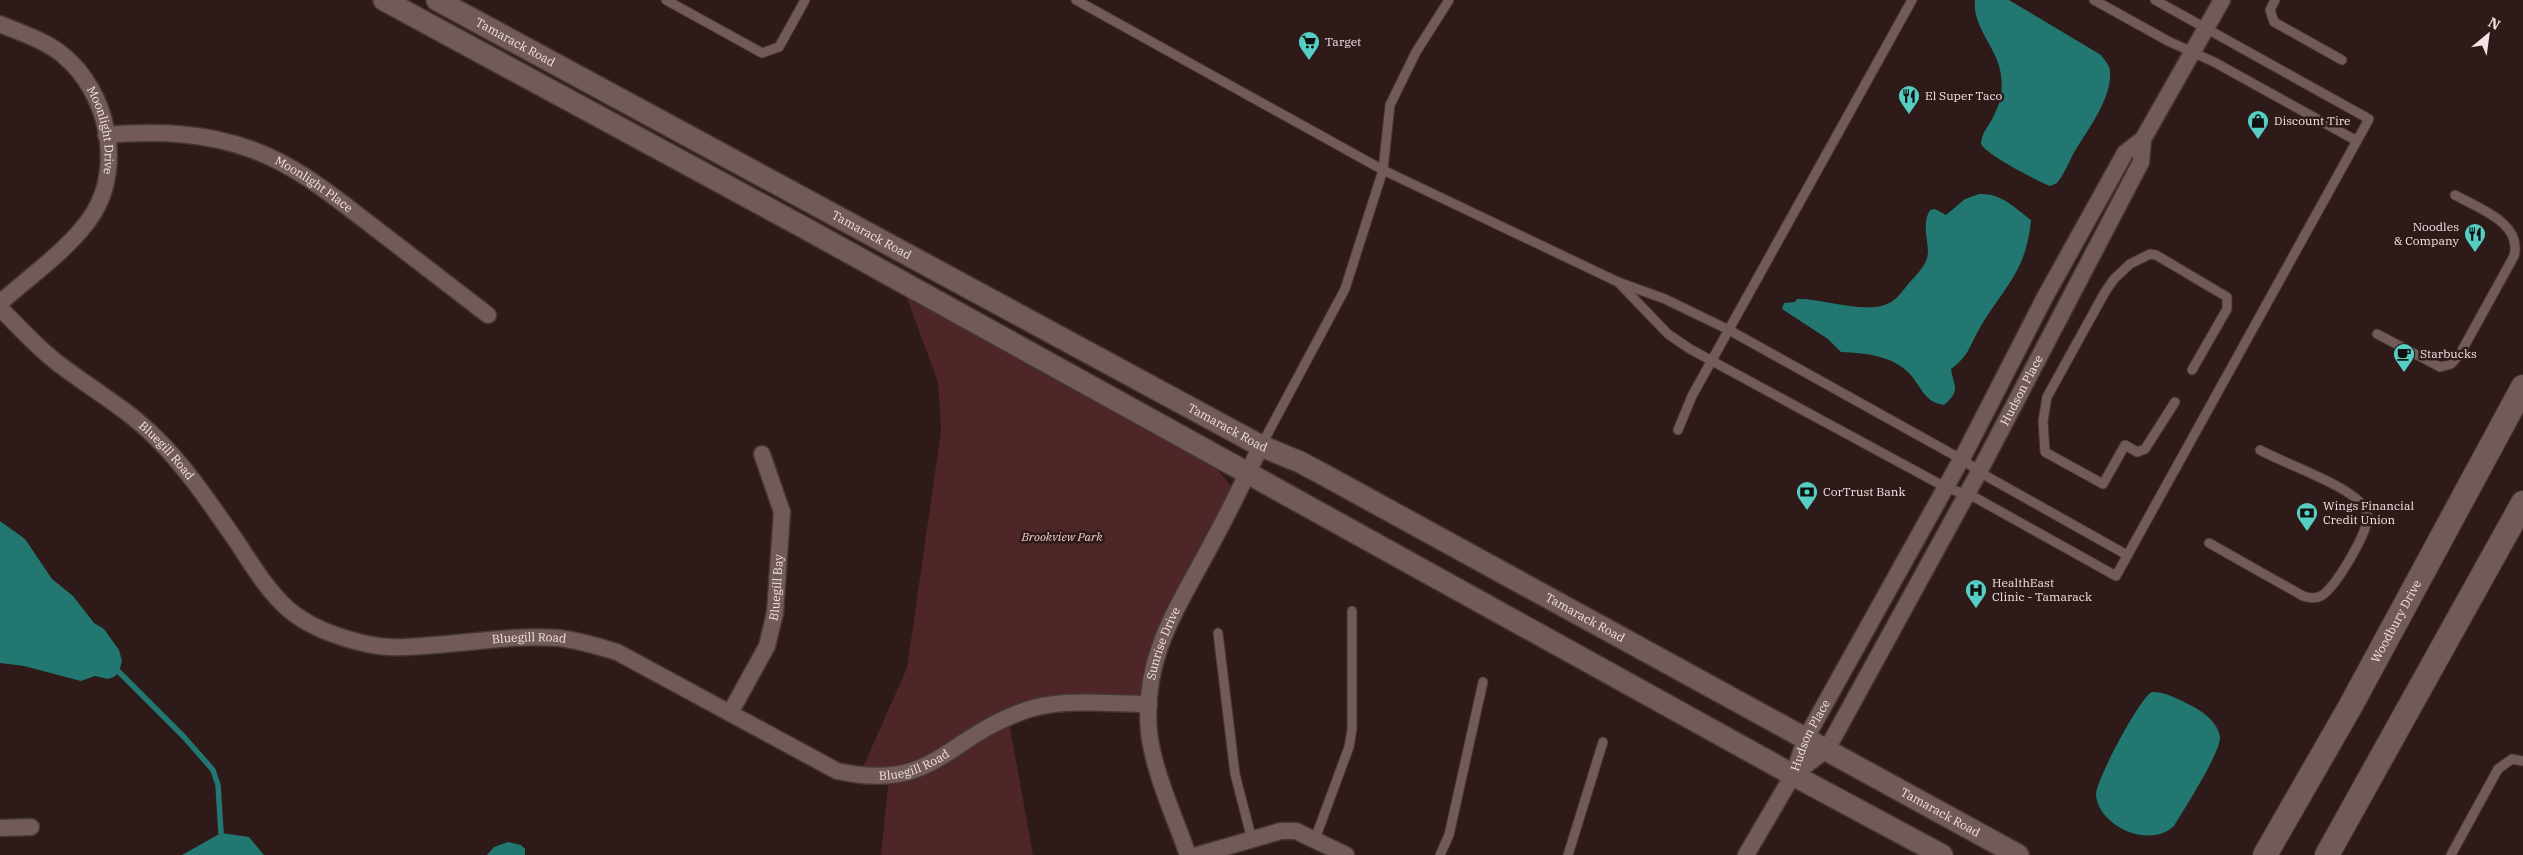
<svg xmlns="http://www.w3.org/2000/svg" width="2523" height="855" font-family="'IBM Plex Serif',serif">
	<rect width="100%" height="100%" fill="#2d1a19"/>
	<path fill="#4e2627" d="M907 298 1217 469 1238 495 1171 620 1149 704 1066 703 1008 717 1033 855H881L889 776H859L907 668 941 431 938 382Z"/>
	<path fill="#227871" d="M1975 0H2009L2101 55C2105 61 2110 65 2110 72 2112 96 2090 127 2078 146 2070 158 2066 172 2057 183L2050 186C2036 180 1988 156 1981 144 1981 132 1991 124 1995 113 2001 101 2003 88 2001 75 1998 48 1972 28 1975 0Z
		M1979 194C2001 193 2014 207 2031 220 2026 275 2001 289 1977 333 1968 350 1968 356 1951 369 1954 388 1961 390 1944 405 1923 402 1921 385 1908 372 1890 355 1864 353 1841 352L1828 339 1782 309 1784 303 1795 302 1797 299C1824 298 1868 316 1891 302 1898 298 1904 289 1909 283 1915 277 1925 266 1927 258 1931 244 1920 227 1930 210L1935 209 1946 215 1965 199Z
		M0 521 25 539 52 579 73 596 94 623 104 629 119 650 122 661 119 672 114 677 108 679 95 676 81 681 24 666 0 663Z
		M2152 692C2166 692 2180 700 2192 706 2204 712 2218 723 2220 737 2221 752 2183 811 2174 826 2150 849 2099 827 2096 795 2095 782 2140 697 2152 692Z
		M221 833 249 837 264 855H182Z
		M508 842 521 845 525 849V855H487L494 847Z"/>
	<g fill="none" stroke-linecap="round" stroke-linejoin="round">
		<path stroke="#227871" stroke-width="5.5" d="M119 672 184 737 213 770 218 785 221 833"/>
		<g stroke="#453636" stroke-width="11">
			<path id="service" d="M666 0 762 53 779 47 805 0
				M1076 0 1383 170 1618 282 1665 299 1729 330 1961 459 1988 477 2127 555
				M2094 0 2168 41 2214 62 2357 141
				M2275 0 2270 10 2274 22 2342 60
				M1618 282 1668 334 1690 349 1945 487 1976 498 2116 576 2369 119 2155 0
				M2377 334 2440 367 2451 364 2460 354 2514 256C2523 223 2478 208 2455 195
				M2175 402 2145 449 2137 452 2125 445 2103 484 2045 452 2043 421 2047 397 2105 292 2114 279 2130 264 2150 254 2156 255 2227 297V309L2192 370
				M1678 430 1692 396 1912 0
				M1261 446 1345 289 1383 170 1390 105 1416 52 1449 0
				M2209 543 2303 596C2309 598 2315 599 2321 596 2336 587 2364 538 2367 521 2368 516 2367 511 2364 507 2351 486 2283 463 2260 450
				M1218 633 1235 774 1252 840
				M1315 839 1349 747 1352 729V611
				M1440 855 1449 835 1483 682
				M1568 855 1603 742
				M2451 855 2498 769 2512 759 2523 761"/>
		</g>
		<g stroke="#453636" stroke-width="19">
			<g id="minor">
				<path id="s1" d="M0 24C21 33 47 41 64 56 107 92 124 165 93 214 72 247 30 276 0 303"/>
				<path id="s2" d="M106 135C156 131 205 132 253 150 297 166 333 196 371 225 410 255 449 285 488 315"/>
				<path id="s3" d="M0 308C18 326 35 345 55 361 88 387 125 407 155 437 187 468 211 505 237 542 252 565 267 590 288 609 309 627 340 638 367 644 393 650 421 646 447 644 483 641 521 635 558 638 578 640 597 646 617 652L837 771C933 792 944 740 1021 712 1060 697 1107 704 1149 704"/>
				<path id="s4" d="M730 713 767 646 775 613 782 512 762 454"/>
				<path id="s5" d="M1793 775 1827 749 1837 731 1979 472 2141 162 2143 139 2222 0"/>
				<path d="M0 828 31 827"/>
				<path id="s6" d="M1188 855C1175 818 1153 770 1149 732 1142 655 1179 606 1213 541 1230 510 1245 478 1261 446"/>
				<path d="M1198 855 1281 831H1296L1346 855"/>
				<path id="s7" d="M1746 855 1793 775 1806 738 1967 449 2045 297 2125 153 2143 139"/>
			</g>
		</g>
		<g stroke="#453636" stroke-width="24">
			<g id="tertiary">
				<path d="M384 0 803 227 1793 775 1942 855"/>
				<path id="s8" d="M437 0 1261 446 1300 462 1328 477 2018 855"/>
			</g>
		</g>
		<g stroke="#453636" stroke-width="26">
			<g id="secondary">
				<path id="s9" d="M2265 855 2350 707 2523 387"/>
				<path d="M2327 855 2523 503"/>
			</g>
		</g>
		<use href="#service" stroke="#715a59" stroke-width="9"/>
		<use href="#minor" stroke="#715a59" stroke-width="16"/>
		<use href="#tertiary" stroke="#715a59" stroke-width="21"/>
		<use href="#secondary" stroke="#715a59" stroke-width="24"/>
	</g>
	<defs>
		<g id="supermarket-pin" transform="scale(1.125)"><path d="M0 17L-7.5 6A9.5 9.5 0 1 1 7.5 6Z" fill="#56cec3" stroke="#2d1a19"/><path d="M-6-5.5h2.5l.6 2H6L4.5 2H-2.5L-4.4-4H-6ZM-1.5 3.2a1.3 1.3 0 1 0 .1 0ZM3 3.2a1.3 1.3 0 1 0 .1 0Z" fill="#111"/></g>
		<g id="restaurant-pin" transform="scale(1.125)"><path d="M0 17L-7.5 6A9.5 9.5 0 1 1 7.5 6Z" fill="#56cec3" stroke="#2d1a19"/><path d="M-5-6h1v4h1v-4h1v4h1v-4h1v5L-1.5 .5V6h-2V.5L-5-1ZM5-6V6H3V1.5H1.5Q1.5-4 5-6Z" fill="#111"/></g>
		<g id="shop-pin" transform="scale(1.125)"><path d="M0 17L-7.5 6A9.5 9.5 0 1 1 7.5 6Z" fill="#56cec3" stroke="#2d1a19"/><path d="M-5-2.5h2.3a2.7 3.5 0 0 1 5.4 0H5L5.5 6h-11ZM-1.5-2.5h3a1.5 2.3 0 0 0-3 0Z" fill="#111"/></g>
		<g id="cafe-pin" transform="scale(1.125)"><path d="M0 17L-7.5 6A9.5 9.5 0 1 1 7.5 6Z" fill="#56cec3" stroke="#2d1a19"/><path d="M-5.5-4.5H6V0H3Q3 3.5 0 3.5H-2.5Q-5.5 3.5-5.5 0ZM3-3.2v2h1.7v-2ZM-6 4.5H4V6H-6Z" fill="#111"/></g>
		<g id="bank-pin" transform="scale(1.125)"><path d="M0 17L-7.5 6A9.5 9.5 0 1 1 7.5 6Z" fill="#56cec3" stroke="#2d1a19"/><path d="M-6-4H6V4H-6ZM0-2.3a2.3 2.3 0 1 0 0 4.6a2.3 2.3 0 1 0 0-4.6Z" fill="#111"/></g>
		<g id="hospital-pin" transform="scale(1.125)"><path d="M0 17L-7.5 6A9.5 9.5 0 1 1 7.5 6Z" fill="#56cec3" stroke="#2d1a19"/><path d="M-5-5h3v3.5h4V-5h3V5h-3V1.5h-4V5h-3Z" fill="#111"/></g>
	</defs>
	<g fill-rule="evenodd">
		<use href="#supermarket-pin" x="1309" y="42"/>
		<use href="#restaurant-pin" x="1909" y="96"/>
		<use href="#shop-pin" x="2258" y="121"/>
		<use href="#restaurant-pin" x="2475" y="234"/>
		<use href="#cafe-pin" x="2404" y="354"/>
		<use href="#bank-pin" x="1807" y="492"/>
		<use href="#bank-pin" x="2307" y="513"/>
		<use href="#hospital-pin" x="1976" y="590"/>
	</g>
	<g text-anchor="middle" stroke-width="5" stroke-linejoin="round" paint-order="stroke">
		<g font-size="12" fill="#f1e3e3" stroke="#2d1a19">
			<text dy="4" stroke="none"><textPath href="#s8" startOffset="89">Tamarack Road</textPath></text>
			<text dy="4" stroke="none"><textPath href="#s1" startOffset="158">Moonlight Drive</textPath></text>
			<text dy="4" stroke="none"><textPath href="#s2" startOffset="219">Moonlight Place</textPath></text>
			<text dy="4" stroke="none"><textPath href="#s8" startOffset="494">Tamarack Road</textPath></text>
			<text dy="4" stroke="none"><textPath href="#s5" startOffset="451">Hudson Place</textPath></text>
			<text dy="4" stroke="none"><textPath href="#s8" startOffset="899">Tamarack Road</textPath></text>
			<text dy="4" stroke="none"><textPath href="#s3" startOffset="220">Bluegill Road</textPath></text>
			<text dy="4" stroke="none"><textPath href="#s4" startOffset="136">Bluegill Bay</textPath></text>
			<text dy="4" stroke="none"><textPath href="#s8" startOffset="1304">Tamarack Road</textPath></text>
			<text dy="4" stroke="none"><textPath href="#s9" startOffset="268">Woodbury Drive</textPath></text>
			<text dy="4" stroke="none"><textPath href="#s3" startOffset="670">Bluegill Road</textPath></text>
			<text dy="4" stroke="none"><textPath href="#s6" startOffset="220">Sunrise Drive</textPath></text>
			<text dy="4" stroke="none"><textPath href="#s7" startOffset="136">Hudson Place</textPath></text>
			<text dy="4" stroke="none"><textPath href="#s3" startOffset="1089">Bluegill Road</textPath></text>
			<text dy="4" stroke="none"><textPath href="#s8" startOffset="1709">Tamarack Road</textPath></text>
		</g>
		<g font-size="12" fill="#f1e3e3" stroke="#2d1a19" text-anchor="start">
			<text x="1325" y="46">Target</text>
			<text x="1925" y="100">El Super Taco</text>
			<text x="2274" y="125">Discount Tire</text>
			<text x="2459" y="231" text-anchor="end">Noodles<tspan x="2459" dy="14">&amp; Company</tspan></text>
			<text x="2420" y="358">Starbucks</text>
			<text x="1823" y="496">CorTrust Bank</text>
			<text x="2323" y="510">Wings Financial<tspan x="2323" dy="14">Credit Union</tspan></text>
			<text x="1992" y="587">HealthEast<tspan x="1992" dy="14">Clinic - Tamarack</tspan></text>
		</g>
		<g font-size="12" font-style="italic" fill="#f5cfce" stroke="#2d1a19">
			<text x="1062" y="541">Brookview Park</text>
		</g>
	</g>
	<g transform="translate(2488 35) rotate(29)" stroke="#2d1a19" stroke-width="4" paint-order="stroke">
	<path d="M0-4L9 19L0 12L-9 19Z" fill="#f1e3e3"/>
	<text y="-8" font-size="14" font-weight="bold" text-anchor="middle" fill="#f1e3e3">N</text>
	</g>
</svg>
